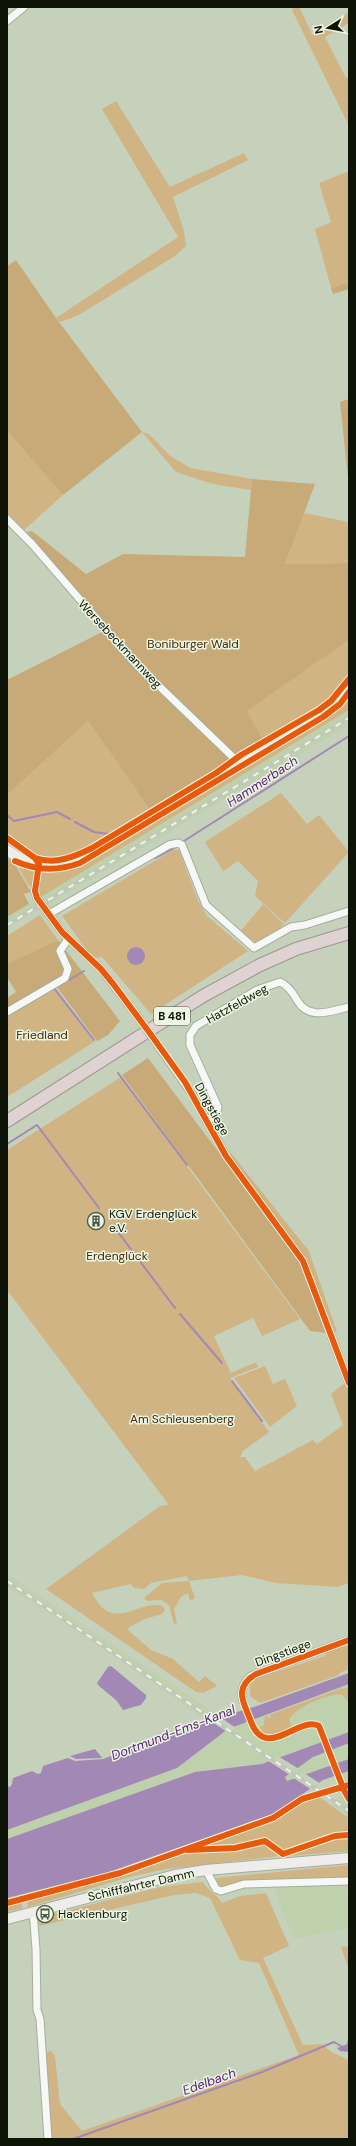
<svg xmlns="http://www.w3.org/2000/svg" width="356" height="2146" font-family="'DM Sans',sans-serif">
	<rect width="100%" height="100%" fill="#c6d1bb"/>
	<path fill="#bfd0ad" d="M349 710V725L47 905 41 896Z
		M34 901 39 909 7 928V917Z
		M7 1574 99 1636 217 1714 205 1719 66 1624 7 1587Z
		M349 1684V1732L262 1764 195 1772 7 1839V1830L177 1768 228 1729Z
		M349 1743V1759L287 1781 285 1776 313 1757Z
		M349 1771V1781L344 1783 340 1774Z
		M339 1796 349 1802V1816L333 1805Z
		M346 1886 349 1906V1928L294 1939 274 1888Z"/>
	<path fill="#d0b483" d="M295 7H299L312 34 349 12V23L325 37 346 78 349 77V126L292 10Z
		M116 101 170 187 244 153 248 160 173 197 184 231 186 246 175 256 77 316 60 322 56 318 178 237 102 109Z
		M349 171V282L331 288 315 229 331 222 319 183Z
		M7 431 63 495 24 530 7 513Z
		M142 432 149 434 169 455 190 468 252 479 251 490 213 484 176 472Z
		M304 513 349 522V563L285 564Z
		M349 640V677L335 695 319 709 264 742 247 711Z
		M349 698V710L39 898 42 871 69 870 83 864 332 713 342 707Z
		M88 721 151 811 69 857 43 859 7 837V795Z
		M281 793 307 824 319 815 349 852 285 923 255 896 258 881 238 861 223 871 205 842Z
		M173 850H179L198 901 207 916 248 951 151 1014 102 957 93 958 62 916Z
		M17 864 37 869 33 889 27 883Z
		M263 904 284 924 274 934 255 945 240 932Z
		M40 915 58 940 7 964V936Z
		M54 988 94 1042 7 1097V1015Z
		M121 1077 300 1319 262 1336 253 1318 214 1336 231 1373 256 1362 258 1367 230 1378 269 1432 243 1451 240 1457H245L255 1471 313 1440 317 1444 343 1425 331 1394 346 1382 349 1390V1583L337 1587 276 1583 242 1575 189 1581 195 1598 190 1601 188 1593 181 1597 174 1609 177 1623 174 1624 169 1605 161 1600 147 1601 144 1598 162 1583 189 1581 187 1576 151 1583 144 1589 134 1588 131 1584 92 1593C113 1635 137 1599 163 1606L165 1610 162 1614 145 1619 129 1627 128 1630 151 1650 173 1659 199 1682 205 1676 217 1686 203 1693 196 1692 46 1589 160 1506 169 1505 7 1290V1150Z
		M231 1153 309 1251 337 1332H333L302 1253 227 1154Z
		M265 1366 273 1384 285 1379 297 1406 270 1427 234 1378Z
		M349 1643V1669L339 1673V1675L260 1703 250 1696V1682L255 1679 325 1656 327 1651Z
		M349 1688V1703L342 1694C327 1694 298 1706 289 1719L292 1727 291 1729 271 1736 263 1733 260 1727 264 1725 265 1716H267L269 1718 271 1717 270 1714H272L340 1689Z
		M319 1797 349 1818V1833H338L287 1852H283L269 1840 264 1839 223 1847 195 1849 264 1824 303 1803Z
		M336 1838H349V1851L288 1856Z
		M261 1843C270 1843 275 1848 279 1856L167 1869 133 1876 28 1907 27 1901 106 1880 182 1854 244 1848Z
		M349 1865V1878L224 1887 218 1885 216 1878Z
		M203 1882C208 1891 217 1894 222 1903L240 1896 266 1893 289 1946 263 1958 303 2045 322 2044 331 2052 349 2060V2139H51L46 2055 50 2050 55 2056 60 2104 82 2131 299 2055 259 1963 240 1960 210 1898 196 1893 174 1895 39 1926 38 1918 160 1887Z
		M21 1903 23 1908 7 1912V1907Z
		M349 1946V1970L341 1947Z"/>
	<path fill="#c7aa77" d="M16 260 56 318 142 432 63 495 7 431V266Z
		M349 282V289L333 294 331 288Z
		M349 399V477L348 478 340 402Z
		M252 479 315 484 285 564 349 563V640L247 711 264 742 151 811 88 721 7 795V680L106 630 27 532 32 531 86 574 123 554 245 557Z
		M7 858 14 863 31 892 24 894 29 904 7 917Z
		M58 940 120 1021 108 1035 97 1041 53 982 7 1009V998L16 992 7 977V964Z
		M148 1058 297 1257 327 1333 310 1331 122 1075Z"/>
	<path fill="#a288b5" d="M127 956a9 9 0 1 1 18 0a9 9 0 1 1-18 0Z
		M111 1666 146 1695V1698L141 1705 123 1710 117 1701 98 1685 97 1683 108 1667Z
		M349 1673V1684L228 1729 177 1768 7 1830V1786L10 1787 12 1784 13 1778 32 1771 38 1774 41 1773 43 1766 68 1758 75 1761 103 1759 205 1721 251 1708Z
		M349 1732V1743L313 1757 285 1777 287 1781 349 1759V1771L323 1780 272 1815 109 1872 7 1898V1839L195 1772 262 1764Z
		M95 1749 102 1758 76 1759 70 1756Z
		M349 2033V2052L340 2051 337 2048 347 2044Z"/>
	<path fill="#c6d1bb" d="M217 1715 236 1728 227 1732 206 1718Z
		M328 1739 332 1751 328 1753 323 1740Z
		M278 1756 299 1769 290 1775 267 1760Z
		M304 1773 321 1784 312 1790 292 1777Z"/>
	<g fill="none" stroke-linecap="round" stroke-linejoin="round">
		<path stroke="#a288b5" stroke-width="2" d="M7 815 14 821 57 812 70 819
			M75 822 94 832 109 834
			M184 841 349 736
			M155 858 176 847
			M69 980 84 971
			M54 988 94 1040
			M118 1073 187 1165
			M7 1144 37 1125 99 1208
			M118 1232 175 1308
			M180 1314 222 1363
			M232 1381 262 1421
			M73 2139 262 2072 334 2042 341 2046"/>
		<g stroke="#a5ae9d" stroke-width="9">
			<path id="street" d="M7 21 24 7
				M7 519 32 544 133 661 239 763
				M39 864 35 891 37 898 62 932 101 969 138 1017
				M49 914 169 845 178 843 182 845 206 905 254 948 291 927 305 925 349 911
				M7 1012 65 978 68 969 60 951 68 939
				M159 1047 192 1094 226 1156 303 1261 349 1383
				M206 1121 216 1115 218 1107 190 1045V1035L196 1026 257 990 280 982C288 985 293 993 297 1000 309 1021 330 1011 349 1007
				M243 1701C240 1691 243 1683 251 1676L349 1640
				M206 1870 216 1889 221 1891 244 1884 349 1881
				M33 1911 36 1949 37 2010 40 2019 48 2139"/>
		</g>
		<g stroke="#a5ae9d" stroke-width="12">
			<path id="secondary" d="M7 850C28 867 56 869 80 858L320 714 333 704 349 686
				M7 1919 175 1875 206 1870 349 1858"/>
		</g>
		<g stroke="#9e958d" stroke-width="14">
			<path id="highway" d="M7 1121 203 996 260 965 296 949 349 933"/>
		</g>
		<use href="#street" stroke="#f6f8f5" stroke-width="7"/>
		<use href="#secondary" stroke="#efedeb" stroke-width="10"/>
		<use href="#highway" stroke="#dfd2d2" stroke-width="12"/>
		<g stroke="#c2c5be" stroke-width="3.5">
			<path id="rail" d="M7 925 349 718
				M7 1581 349 1811"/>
		</g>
		<use href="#rail" stroke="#edf6e3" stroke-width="2" stroke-dasharray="6" stroke-linecap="butt"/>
		<g stroke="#a5ae9d" stroke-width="9" stroke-linecap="butt">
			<path id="street-bridge" d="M138 1017 159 1047"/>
		</g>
		<use href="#street-bridge" stroke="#f6f8f5" stroke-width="7"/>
		<g stroke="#edf6e3" stroke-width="8">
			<path id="cycleway" d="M7 838 35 858 39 864 35 891 37 898 62 932 101 969 114 985 149 1032 185 1082 226 1156 303 1261 349 1383
				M35 858C55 865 74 857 92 848L216 773 241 755 319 710 331 701 349 679
				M15 861C37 871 58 871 80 863L323 717 340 704 349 692
				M349 1640 256 1674C249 1678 243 1683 242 1692 241 1700 247 1711 250 1719 265 1764 298 1715 319 1726L344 1790 349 1799
				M188 1850 235 1848 265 1841 283 1854 335 1836 349 1835
				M7 1903 120 1873 273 1818 302 1799 349 1785"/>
		</g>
		<use href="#cycleway" stroke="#e8590c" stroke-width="6"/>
	</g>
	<defs>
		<g id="building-ring" transform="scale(0.9)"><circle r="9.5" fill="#edf6e3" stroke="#4e5645" stroke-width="1.5"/><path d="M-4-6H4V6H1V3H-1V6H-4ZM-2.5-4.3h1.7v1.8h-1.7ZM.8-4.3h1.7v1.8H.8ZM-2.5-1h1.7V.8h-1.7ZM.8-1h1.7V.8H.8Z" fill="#4e5645"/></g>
		<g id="bus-ring" transform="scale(0.9)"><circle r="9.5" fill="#edf6e3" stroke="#4e5645" stroke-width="1.5"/><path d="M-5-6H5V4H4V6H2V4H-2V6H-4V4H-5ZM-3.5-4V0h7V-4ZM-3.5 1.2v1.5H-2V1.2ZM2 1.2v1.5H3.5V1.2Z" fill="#4e5645"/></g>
	</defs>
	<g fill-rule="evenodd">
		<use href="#building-ring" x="96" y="1221"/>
		<use href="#bus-ring" x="45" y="1914"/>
	</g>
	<g text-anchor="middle" stroke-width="3" stroke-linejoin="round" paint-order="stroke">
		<rect fill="#edf6e3" stroke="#505748" stroke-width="1" x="154" y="1007" width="36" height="18" rx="3"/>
		<g font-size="11" font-weight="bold" fill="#0d1306">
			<text x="172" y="1020">B 481</text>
		</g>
		<g font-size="12" fill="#0d1306" stroke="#edf6e3">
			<text transform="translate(120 644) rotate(47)" y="4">Wersebeckmannweg</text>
			<text transform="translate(237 1004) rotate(-29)" y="4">Hatzfeldweg</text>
			<text transform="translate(212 1109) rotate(61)" y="4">Dingstiege</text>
			<text transform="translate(283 1653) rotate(-20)" y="4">Dingstiege</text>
			<text transform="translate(141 1885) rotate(-13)" y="4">Schifffahrter Damm</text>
		</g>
		<g font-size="12" fill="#402706" stroke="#edf6e3">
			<text x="193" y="648">Boniburger Wald</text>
			<text x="42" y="1039">Friedland</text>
			<text x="117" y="1260">Erdenglück</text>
			<text x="182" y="1423">Am Schleusenberg</text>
		</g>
		<g font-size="12" fill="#0d1306" stroke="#edf6e3" text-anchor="start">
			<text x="109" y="1218">KGV Erdenglück<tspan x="109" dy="14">e.V.</tspan></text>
			<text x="58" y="1918">Hacklenburg</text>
		</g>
		<g font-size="13" font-style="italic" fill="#58217b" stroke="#edf6e3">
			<text transform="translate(262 781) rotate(-33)" y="5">Hammerbach</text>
			<text transform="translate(173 1732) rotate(-21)" y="5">Dortmund-Ems-Kanal</text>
			<text transform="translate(209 2081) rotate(-20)" y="5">Edelbach</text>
		</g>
	</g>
	<rect width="356" height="2146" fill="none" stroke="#0d1306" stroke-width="16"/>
	<g transform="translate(328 28) rotate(259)" stroke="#edf6e3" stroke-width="3" paint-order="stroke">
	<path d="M0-3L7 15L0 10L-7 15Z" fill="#0d1306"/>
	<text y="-6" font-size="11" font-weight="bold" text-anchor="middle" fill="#0d1306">N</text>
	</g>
</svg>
